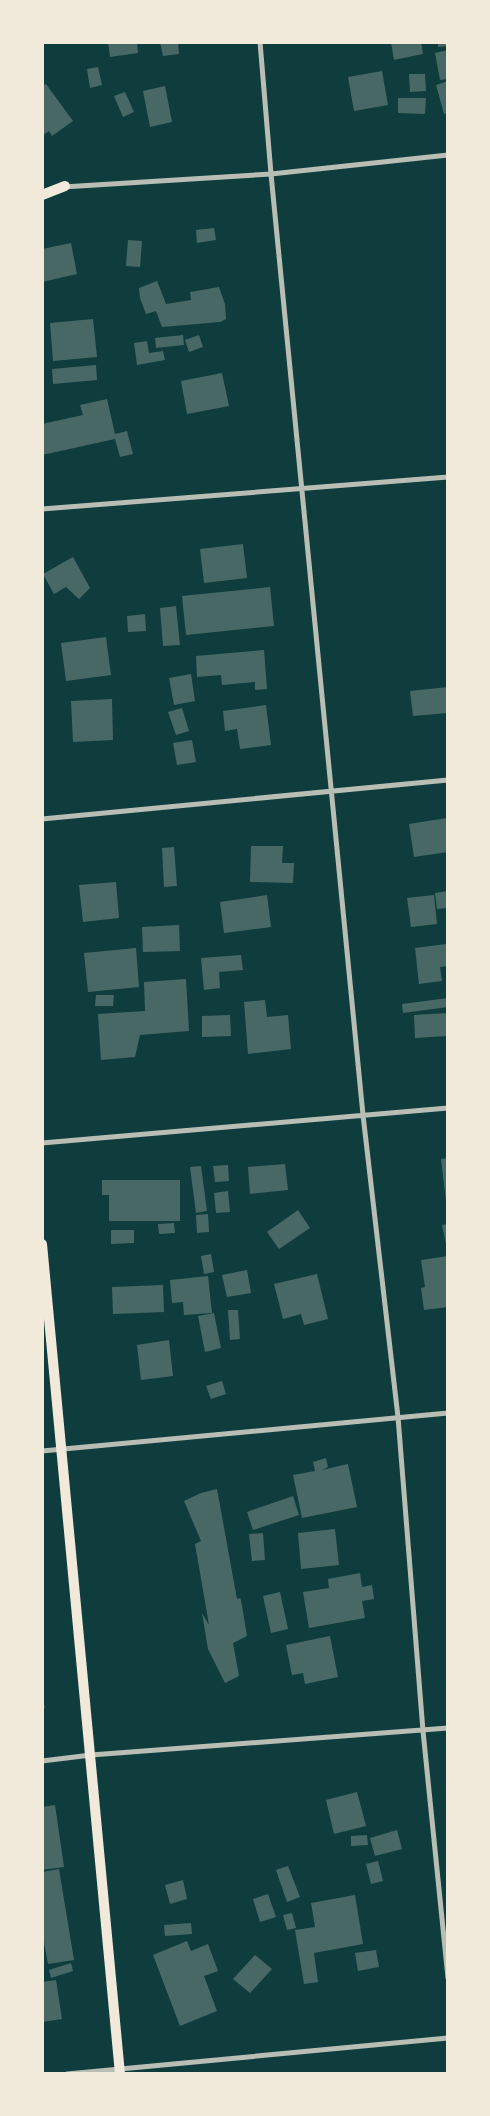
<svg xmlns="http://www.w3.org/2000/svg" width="490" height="2116" font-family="'Sofia Sans Condensed',sans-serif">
	<rect width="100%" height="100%" fill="#0f3d3e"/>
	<path fill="#486865" d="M108 42H137L138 53 110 57Z
		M160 42H178L179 54 163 56Z
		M391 42H421L423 54 394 60Z
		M438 42H448V46L438 47Z
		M448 50V79L440 80 435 53Z
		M98 67 102 85 90 88 87 69Z
		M382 71 388 105 354 111 348 77Z
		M409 74H425L426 91 410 92Z
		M448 81V113L444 114 436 85Z
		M46 84 73 121 52 136 49 131 42 136V86Z
		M165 86 172 122 150 127 143 91Z
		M125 92 134 112 123 117 114 96Z
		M398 98H426L425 114 398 113Z
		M214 228 216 240 197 243 196 230Z
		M128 240 142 241 140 267 126 266Z
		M71 243 77 274 42 282V249Z
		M157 281 166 304 191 300 190 292 219 287 225 304 226 319 220 322 162 327 156 311 146 314 140 298 139 288Z
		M93 319 97 357 53 361 50 323Z
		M183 335 184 345 156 348 155 338Z
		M199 335 203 347 189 352 185 340Z
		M147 341 149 353 163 351 165 360 137 365 134 343Z
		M96 365 97 380 53 384 52 369Z
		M222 373 229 406 187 414 181 381Z
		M107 399 115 434 127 431 133 454 120 457 115 439 42 455V424L83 415 80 405Z
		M243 544 247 578 204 583 200 549Z
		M73 557 90 588 79 599 66 587 54 594 43 574Z
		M270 587 274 626 186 635 182 596Z
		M176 606 180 645 163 646 160 608Z
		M145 614 146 631 128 632 127 616Z
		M106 637 111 675 66 681 61 643Z
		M264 650 267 689 255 690V682L222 685 221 675 197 677 196 656Z
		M191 674 195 701 174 705 169 678Z
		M448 687V713L413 716 410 691Z
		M112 699 113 740 73 742 71 701Z
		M266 705 271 745 240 749 237 729 225 731 223 711Z
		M182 708 189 731 176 735 168 712Z
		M192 740 196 762 177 765 173 743Z
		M447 818 448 852 414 857 409 824Z
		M251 846H283L282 863H294L293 883 250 882Z
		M174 847 177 886 164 887 162 848Z
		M116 882 119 918 83 922 79 885Z
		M448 891V908L437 909 435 893Z
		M267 895 271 927 224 933 220 902Z
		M434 895 437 924 411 927 407 898Z
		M179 925 180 951 143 952 142 927Z
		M446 944 448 966 440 967 442 981 419 984 415 948Z
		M136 948 139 987 88 992 84 953Z
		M241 955 243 970 219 972 220 988 204 990 201 958Z
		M186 979 189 1031 140 1035 135 1057 101 1060 98 1014 145 1011 144 982Z
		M96 995H114L113 1006H95Z
		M448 998V1007L403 1013 402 1004Z
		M265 1000 267 1017 288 1015 291 1049 248 1054 244 1002Z
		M448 1013V1036L415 1038 414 1015Z
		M230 1015 231 1036 202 1037V1016Z
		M448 1158V1201H446L441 1159Z
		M285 1164 288 1190 250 1194 248 1167Z
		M228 1165 229 1181 215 1182 213 1166Z
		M201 1166 207 1211 196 1213 190 1167Z
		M102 1180H180V1221H109V1195H102Z
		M228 1191 230 1212 216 1213 214 1193Z
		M298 1210 310 1228 279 1249 267 1232Z
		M208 1214 209 1232 197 1233 196 1215Z
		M174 1223 175 1233 159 1234 158 1224Z
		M448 1224V1249H447L442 1225Z
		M111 1230H134V1243L111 1244Z
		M211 1254 214 1272 204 1274 201 1256Z
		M448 1256V1307L424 1310 421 1288 425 1287 421 1260Z
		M247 1270 251 1293 227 1297 222 1275Z
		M317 1274 328 1319 304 1325 301 1314 283 1319 274 1284Z
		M208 1276 212 1313 184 1315 183 1302 172 1303 170 1280Z
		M163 1285 164 1312 113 1314 112 1287Z
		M228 1310H238L240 1339 230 1340Z
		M214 1313 221 1348 205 1352 198 1316Z
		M169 1340 173 1376 141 1380 137 1345Z
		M222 1381 226 1394 211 1399 206 1386Z
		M326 1458 328 1467 322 1470 348 1464 357 1507 302 1518 293 1475 315 1471 313 1462Z
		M217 1489 237 1599 240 1598 241 1600 247 1636 233 1643 239 1676 225 1683 208 1649 202 1613 209 1625 195 1544 201 1541 184 1501 201 1493Z
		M293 1496 299 1515 253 1530 247 1512Z
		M335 1529 339 1565 301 1569 298 1533Z
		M263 1533 265 1560 252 1561 249 1534Z
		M360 1573 362 1587 372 1585 374 1599 362 1601 365 1618 309 1628 303 1592 329 1588 328 1579Z
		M280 1592 288 1629 271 1633 263 1596Z
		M330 1636 338 1677 305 1684 303 1673 292 1675 286 1645Z
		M42 1696 45 1708H42Z
		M357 1792 366 1826 334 1834 326 1800Z
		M55 1805 64 1867 42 1870V1807Z
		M397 1830 402 1849 375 1856 370 1838Z
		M367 1835 368 1845 351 1846V1836Z
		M378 1861 383 1881 371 1884 366 1864Z
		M288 1866 300 1897 287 1902 276 1870Z
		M59 1869 74 1960 48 1964 42 1931V1872Z
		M183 1880 187 1899 170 1904 165 1885Z
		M268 1894 276 1917 260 1922 253 1899Z
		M355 1895 363 1944 314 1953 318 1982 304 1984 295 1930 315 1927 311 1903Z
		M292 1913 296 1928 287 1930 283 1915Z
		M191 1923 192 1934 165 1936 164 1925Z
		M187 1941 191 1951 208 1944 218 1971 204 1976 217 2011 180 2026 153 1955Z
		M376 1950 379 1967 358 1971 355 1953Z
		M255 1955 272 1969 250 1993 233 1979Z
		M71 1963 73 1971 51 1978 49 1970Z
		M56 1980 62 2019 42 2022V1982Z"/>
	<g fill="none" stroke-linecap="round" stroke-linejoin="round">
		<path stroke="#b8beb3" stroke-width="5" d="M260 42 271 174 363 1115 398 1417 423 1731 448 1978
			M63 187 271 174 448 155
			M42 509 448 477
			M42 819 448 780
			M42 1143 448 1108
			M42 1451 448 1413
			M42 1761 91 1755 448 1728
			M67 2074 448 2038"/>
		<path stroke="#f1e9da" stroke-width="10" d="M42 195 65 186
			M42 1244 120 2074"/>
	</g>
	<rect width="490" height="2116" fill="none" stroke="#f1e9da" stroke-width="88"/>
</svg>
